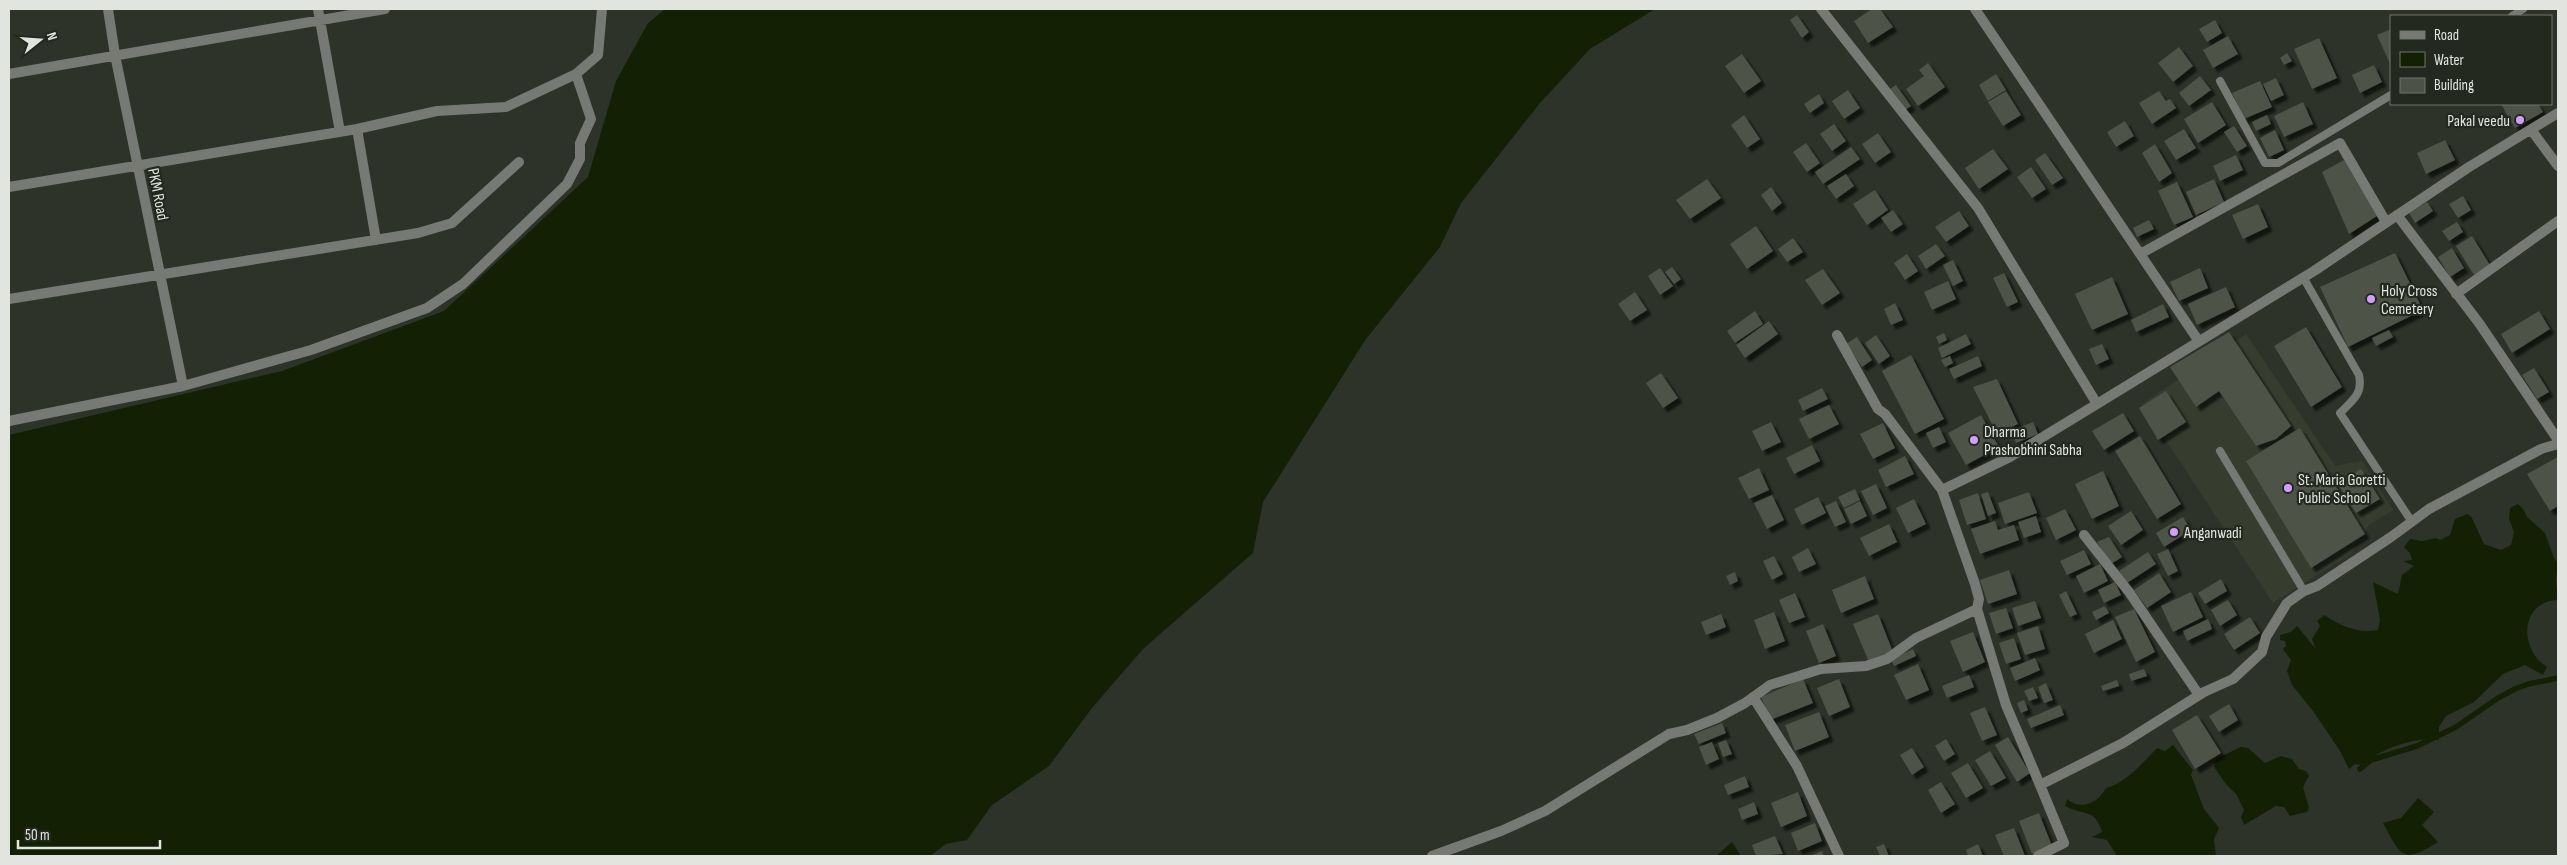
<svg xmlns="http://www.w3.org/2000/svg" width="2567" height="865" font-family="'Sofia Sans Condensed',sans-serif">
	<defs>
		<filter id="shadow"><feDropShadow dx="4.5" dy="4.5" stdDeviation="1" flood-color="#0009"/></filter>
	</defs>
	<rect width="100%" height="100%" fill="#2e3329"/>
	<path fill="#363d2e" d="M2246 334 2335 466 2362 461 2393 510 2369 525 2352 553 2273 603 2142 404Z"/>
	<path fill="#142003" d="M665 9H1655L1590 49 1540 103 1461 203 1440 247 1366 339 1263 502 1253 553 1143 649 1092 708 1049 766 992 805 967 840 946 844 930 856H9V435L282 371 444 311 588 177 616 81 648 23Z
		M2518 504 2523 509 2527 517 2545 533 2554 558 2558 563 2556 581 2558 600C2527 601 2519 634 2536 657 2538 661 2544 664 2547 667L2543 675 2525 665 2503 674 2474 702 2446 716 2439 727V740C2414 736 2380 750 2361 765L2355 764 2349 769 2340 751 2313 711 2292 685 2287 671 2291 660 2283 649 2286 646 2285 641 2280 640V635L2291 632 2297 626 2315 648 2312 639 2320 626 2317 621 2324 615C2341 626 2358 634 2378 630L2380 620 2373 582 2398 594 2402 575 2414 566 2403 561 2412 560 2410 553 2404 547 2410 539 2422 541 2436 538 2440 540 2450 535 2455 519 2467 514 2471 516 2484 544 2501 550 2511 545 2514 532 2509 519 2510 508Z
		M2173 745 2193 770 2191 775 2204 809 2219 828 2214 839 2216 856H2117L2107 840 2092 837 2102 832C2095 808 2084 816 2065 806L2067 799C2081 811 2098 803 2106 788 2128 782 2142 763 2157 748L2165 751Z
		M2241 747 2248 748 2265 763 2281 756 2292 759 2299 769 2306 771 2309 776 2303 787 2309 808 2307 812 2290 816 2284 807 2276 806 2244 825 2241 817 2244 810 2236 794 2225 783 2214 767 2216 759Z
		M2418 798 2434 812 2422 825 2438 842C2402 865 2401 856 2383 823L2401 818Z
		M1732 842 1741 856H1716Z"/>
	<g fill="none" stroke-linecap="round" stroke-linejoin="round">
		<path stroke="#142003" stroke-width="5.5" d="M2360 769 2371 760 2417 746 2456 727 2498 698 2515 689 2528 684 2558 678"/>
	</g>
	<path fill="#4d5247" filter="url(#shadow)" d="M1872 9H1880L1893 27 1868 43 1854 21Z
		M1797 15 1809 32 1802 38 1790 20Z
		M2215 20 2222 33 2207 42 2199 29Z
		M2391 29V66L2377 35Z
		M2228 36 2238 54 2213 68 2203 50Z
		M2319 38 2337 78 2312 89 2294 49Z
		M2179 47 2193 66 2173 82 2158 63Z
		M2287 53 2292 61 2284 65 2280 58Z
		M1742 54 1761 81 1744 93 1725 66Z
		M1928 63 1945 87 1918 106 1906 89 1924 76 1919 70Z
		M2374 65 2382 82 2360 93 2352 75Z
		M1996 74 2006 90 1988 101 1979 85Z
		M2200 76 2211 90 2189 106 2179 93Z
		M2276 78 2284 95 2271 101 2263 84Z
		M2260 81 2272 107 2244 119 2232 93Z
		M1896 85 1911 106 1905 110 1890 89Z
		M1848 90 1860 108 1844 119 1832 101Z
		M2006 91 2021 115 2003 126 1988 102Z
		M2159 91 2166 101 2170 99 2176 108 2152 124 2139 103Z
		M1819 94 1824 103 1810 113 1804 104Z
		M2212 102 2226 125 2198 143 2184 119Z
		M2303 102 2313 124 2284 137 2274 116Z
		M2501 104H2538L2543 112 2515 128Z
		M1744 115 1760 139 1747 148 1731 125Z
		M2267 115 2271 124 2256 131 2252 122Z
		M2125 121 2134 136 2116 147 2107 132Z
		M1834 124 1846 141 1832 151 1820 134Z
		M2234 126 2247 146 2237 152 2224 132Z
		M2184 129 2196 148 2176 160 2164 141Z
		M2275 130 2284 150 2269 157 2260 138Z
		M1878 133 1891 152 1875 163 1862 144Z
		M2445 140 2455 160 2426 174 2417 153Z
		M1806 143 1820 163 1807 172 1793 152Z
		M2155 144 2172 173 2159 182 2142 153Z
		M1851 147 1860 159 1823 184 1815 172Z
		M1993 149 2008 169 1979 189 1965 168Z
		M2045 153 2063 178 2052 185 2035 160Z
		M2236 155 2243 170 2220 181 2213 166Z
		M2344 160 2377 216 2349 234 2322 172Z
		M2031 167 2046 189 2032 198 2017 177Z
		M1846 174 1854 186 1836 199 1827 186Z
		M1707 179 1721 198 1690 219 1676 200Z
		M2214 179 2224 202 2196 215 2186 192Z
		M2177 182 2193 217 2174 225 2158 191Z
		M1771 187 1782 203 1772 211 1761 195Z
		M1875 190 1888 210 1867 225 1853 204Z
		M2463 196 2471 210 2458 218 2449 204Z
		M2427 202 2433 211 2415 223 2409 213Z
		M2258 204 2268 227 2243 239 2232 215Z
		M1893 210 1903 224 1891 232 1881 218Z
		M1959 211 1969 226 1946 242 1935 227Z
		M2149 220 2154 229 2137 237 2133 228Z
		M2457 222 2463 232 2449 241 2442 231Z
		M1756 226 1773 251 1747 269 1730 244Z
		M2472 236 2490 265 2474 275 2456 246Z
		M1793 238 1803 252 1787 262 1778 249Z
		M1936 244 1945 256 1926 269 1918 256Z
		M2452 248 2464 268 2450 277 2438 257Z
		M2395 253 2423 310 2348 347 2320 287Z
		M1907 254 1918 271 1905 280 1894 263Z
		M1953 260 1963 281 1953 286 1943 265Z
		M1672 267 1681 279 1674 284 1665 272Z
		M1660 268 1673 286 1660 295 1648 276Z
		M2200 268 2208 288 2179 301 2170 282Z
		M1823 269 1840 293 1822 305 1805 280Z
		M2004 273 2018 302 2007 307 1993 278Z
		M2112 277 2128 314 2092 330 2075 294Z
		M1948 281 1956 299 1932 310 1924 292Z
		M2226 287 2235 307 2197 325 2188 304Z
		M1635 292 1647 310 1630 321 1618 304Z
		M1895 303 1903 320 1891 325 1884 309Z
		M2163 304 2169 317 2136 332 2131 320Z
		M1755 311 1763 324 1735 343 1727 331Z
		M2539 311 2550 329 2512 353 2501 334Z
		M1769 321 1778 334 1745 358 1736 345Z
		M2306 327 2342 387 2311 407 2274 346Z
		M2389 330 2393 337 2376 346 2372 338Z
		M2229 332 2291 426 2276 439 2256 446 2219 391 2196 407 2170 367Z
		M1944 333 1947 340 1939 344 1936 337Z
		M1966 334 1971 344 1942 358 1938 348Z
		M1876 335 1890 356 1879 364 1865 343Z
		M1857 337 1872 360 1862 367 1846 344Z
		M2102 344 2109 359 2096 365 2089 349Z
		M1911 355 1944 419 1915 434 1882 371Z
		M1950 356 1953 363 1945 367 1941 360Z
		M1978 356 1982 366 1954 379 1949 369Z
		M2534 368 2549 392 2537 399 2522 375Z
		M1661 373 1678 398 1663 408 1646 383Z
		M1997 379 2018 424 1997 434 1973 387Z
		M1822 388 1828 399 1803 411 1798 400Z
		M2166 391 2186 422 2158 440 2139 408Z
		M1829 405 1839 424 1809 439 1799 419Z
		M2123 413 2134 431 2104 450 2092 431Z
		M1981 415 1999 447 1966 465 1948 433Z
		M1771 422 1781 442 1762 451 1752 431Z
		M2033 422 2038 434 2016 443 2011 431Z
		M1883 423 1895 448 1873 459 1860 434Z
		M1939 427 1946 442 1933 448 1926 433Z
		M2300 428 2365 534 2311 568 2246 461Z
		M2140 436 2181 504 2157 519 2115 451Z
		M1812 445 1820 461 1794 474 1786 458Z
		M1905 456 1914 474 1886 487 1878 470Z
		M2558 457V506L2550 511 2527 474Z
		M1759 468 1769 490 1749 499 1738 478Z
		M2361 469 2380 499 2356 513 2337 483Z
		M2103 471 2119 506 2092 519 2075 484Z
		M1876 484 1887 508 1873 515 1861 491Z
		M1855 489 1860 500 1844 508 1838 497Z
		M1988 492 1996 513 1988 516 1981 494Z
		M2029 492 2037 513 2005 524 1998 503Z
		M1978 493 1986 519 1967 525 1959 500Z
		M1772 495 1784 520 1767 529 1754 503Z
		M1818 497 1826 513 1802 525 1794 509Z
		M1914 499 1926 524 1908 533 1896 508Z
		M1836 501 1846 522 1835 527 1825 506Z
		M1860 501 1867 516 1851 524 1844 509Z
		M2065 509 2076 530 2056 540 2046 518Z
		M2131 511 2143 530 2121 545 2108 526Z
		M2036 516 2041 532 2024 538 2018 522Z
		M2183 517 2191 530 2164 547 2156 533Z
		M1995 521 1998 530 2014 525 2019 540 1980 554 1971 529Z
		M1889 524 1897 542 1869 556 1860 538Z
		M2109 537 2122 557 2111 564 2097 542Z
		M1808 548 1816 564 1799 572 1792 557Z
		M2168 549 2178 571 2168 576 2157 554Z
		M2084 550 2091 564 2067 575 2060 561Z
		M2148 552 2156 564 2127 583 2119 571Z
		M1774 556 1783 574 1772 580 1763 561Z
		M2100 564 2108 581 2084 593 2076 576Z
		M2009 570 2017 594 1988 604 1980 580Z
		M1735 572 1738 581 1730 585 1726 576Z
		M2159 573 2171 592 2147 608 2134 590Z
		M1865 576 1874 599 1841 613 1832 590Z
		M2221 579 2227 591 2205 604 2198 593Z
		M2115 582 2121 595 2104 603 2098 590Z
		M2066 591 2077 614 2070 617 2059 595Z
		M2191 592 2203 617 2173 632 2161 606Z
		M1795 593 1805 617 1789 623 1779 600Z
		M2228 600 2237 615 2220 626 2211 610Z
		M2035 601 2041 618 2018 626 2012 608Z
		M2105 606 2109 613 2096 620 2092 612Z
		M2006 608 2013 628 1996 634 1989 613Z
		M2134 609 2155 652 2136 662 2115 617Z
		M1774 612 1785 641 1765 649 1754 620Z
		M1721 614 1726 627 1706 635 1701 622Z
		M1878 614 1893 652 1869 662 1853 624Z
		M2250 617 2260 633 2234 650 2224 634Z
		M2208 619 2212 629 2187 641 2183 631Z
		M2113 620 2122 639 2094 653 2085 634Z
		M1823 624 1836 656 1819 663 1806 631Z
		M2038 626 2045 649 2025 655 2017 633Z
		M1973 632 1985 662 1963 672 1950 641Z
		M2014 638 2021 659 2006 664 1999 643Z
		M1913 649 1916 656 1894 666 1891 659Z
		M2035 658 2040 670 2015 681 2010 668Z
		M1918 664 1929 690 1906 700 1894 675Z
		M2144 669 2147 676 2131 681 2129 674Z
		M1969 675 1974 687 1947 698 1942 686Z
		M1803 679 1813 703 1770 720 1761 697Z
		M1839 679 1850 707 1829 716 1817 688Z
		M2117 680 2119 686 2103 691 2101 686Z
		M2046 683 2053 700 2044 703 2038 687Z
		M2033 687 2038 698 2029 701 2024 691Z
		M2024 700 2028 710 2021 713 2017 703Z
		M2229 704 2238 720 2219 732 2209 716Z
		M2060 705 2064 715 2031 728 2027 719Z
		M1985 707 1997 735 1982 741 1970 713Z
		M1819 712 1829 737 1795 751 1785 725Z
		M2197 715 2221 753 2195 769 2172 730Z
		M1722 723 1726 733 1699 744 1694 734Z
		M2008 737 2030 773 2017 782 1995 745Z
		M1946 739 1955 754 1944 761 1935 746Z
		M1726 740 1732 754 1723 757 1718 743Z
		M1712 742 1719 759 1706 765 1699 747Z
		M1912 748 1924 767 1912 775 1900 755Z
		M1990 751 2006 778 1991 786 1975 760Z
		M1968 763 1983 788 1966 798 1951 773Z
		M1745 776 1749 787 1728 795 1724 785Z
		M1941 782 1955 804 1941 813 1928 790Z
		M1798 792 1807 816 1781 827 1771 803Z
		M1754 802 1758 814 1742 820 1738 809Z
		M2039 813 2052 846 2032 854 2019 821Z
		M1815 823 1822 841 1798 851 1791 833Z
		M2014 828 2025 856H2004L1995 835Z
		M1775 836 1783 854 1756 856 1752 845Z
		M1884 844 1889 856H1880L1876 847Z
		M1978 844 1983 856H1968L1966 850Z
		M1822 851 1824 856H1810Z"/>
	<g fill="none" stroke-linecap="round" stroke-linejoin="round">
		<path stroke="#777a74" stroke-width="8" d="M2512 16 2523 9
			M2220 81 2265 163H2278L2391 95
			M2303 277 2359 375C2363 394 2353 400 2340 413L2412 522
			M2220 451 2304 591"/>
		<path stroke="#777a74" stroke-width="10" d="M108 9 115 55 183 386
			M318 9 340 132
			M1821 9 1978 208 2097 404
			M1975 9 2198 340
			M9 74 385 9
			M357 129 376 240
			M2532 131 2558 166
			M9 187 357 129 437 111 506 107 576 74 598 55 602 9
			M2397 215 2479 323 2558 440
			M2140 254 2340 143 2386 222
			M2456 294 2558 221
			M9 299 418 233 452 223 519 162
			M1837 335 1878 409 1885 414 1942 490
			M9 421 183 386 311 350 427 308 463 284 567 184 580 159V143L591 119 576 74
			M2084 535 2129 592 2199 695
			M1753 697 1797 766 1839 856
			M2040 785 2006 705 1977 609 1979 599 1975 584 1942 490 2010 457 2097 404 2314 271 2469 167 2558 113
			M1432 856 1501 831 1545 811 1669 734 1687 730 1717 718 1745 703 1770 685 1821 669 1866 666 1887 659 1916 638 1977 609
			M2038 856 2064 843 2040 785 2123 743 2204 692 2233 679 2262 652 2266 637 2287 603 2304 591 2317 586 2391 537 2429 509 2541 449 2558 444"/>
	</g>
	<g fill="#d29dfd" stroke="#24291f" stroke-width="2">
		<circle cx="2520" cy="120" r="5"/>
		<circle cx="2371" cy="299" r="5"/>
		<circle cx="1974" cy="440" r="5"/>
		<circle cx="2288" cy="488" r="5"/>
		<circle cx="2174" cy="532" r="5"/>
	</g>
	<g text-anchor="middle" stroke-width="4.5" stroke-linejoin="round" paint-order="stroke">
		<g font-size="16" fill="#e2e5df" stroke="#24291f" text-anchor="start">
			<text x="2510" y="126" text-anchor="end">Pakal veedu</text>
			<text x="2381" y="296">Holy Cross<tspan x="2381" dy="18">Cemetery</tspan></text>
			<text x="1984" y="437">Dharma<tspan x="1984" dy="18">Prashobhini Sabha</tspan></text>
			<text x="2298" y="485">St. Maria Goretti<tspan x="2298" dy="18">Public School</tspan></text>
			<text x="2184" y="538">Anganwadi</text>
		</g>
		<g font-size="16" fill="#e2e5df" stroke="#24291f">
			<text transform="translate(159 194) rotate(79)" y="6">PKM Road</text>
		</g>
	</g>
	<rect width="2567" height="865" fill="none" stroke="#e2e5df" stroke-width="20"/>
	<rect x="2390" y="15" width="162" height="90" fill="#24291f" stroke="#70746c"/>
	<rect x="2400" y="31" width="25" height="8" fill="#777a74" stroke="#70746c"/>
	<text x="2434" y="40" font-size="15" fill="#e2e5df">Road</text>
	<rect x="2400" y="52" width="25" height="15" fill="#142003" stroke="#70746c"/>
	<text x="2434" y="65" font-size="15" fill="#e2e5df">Water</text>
	<rect x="2400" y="78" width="25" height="15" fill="#4d5247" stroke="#70746c"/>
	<text x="2434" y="90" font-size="15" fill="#e2e5df">Building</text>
	<g transform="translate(40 40) rotate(73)" stroke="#24291f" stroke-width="4" paint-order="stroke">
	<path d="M0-4L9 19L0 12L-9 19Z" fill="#e2e5df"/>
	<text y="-8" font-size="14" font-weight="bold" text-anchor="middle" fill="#e2e5df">N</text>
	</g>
	<path d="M18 840v8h142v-8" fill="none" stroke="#e2e5df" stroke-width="2.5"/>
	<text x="25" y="840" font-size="15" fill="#e2e5df" stroke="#24291f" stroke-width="4" paint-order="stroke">50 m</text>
</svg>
